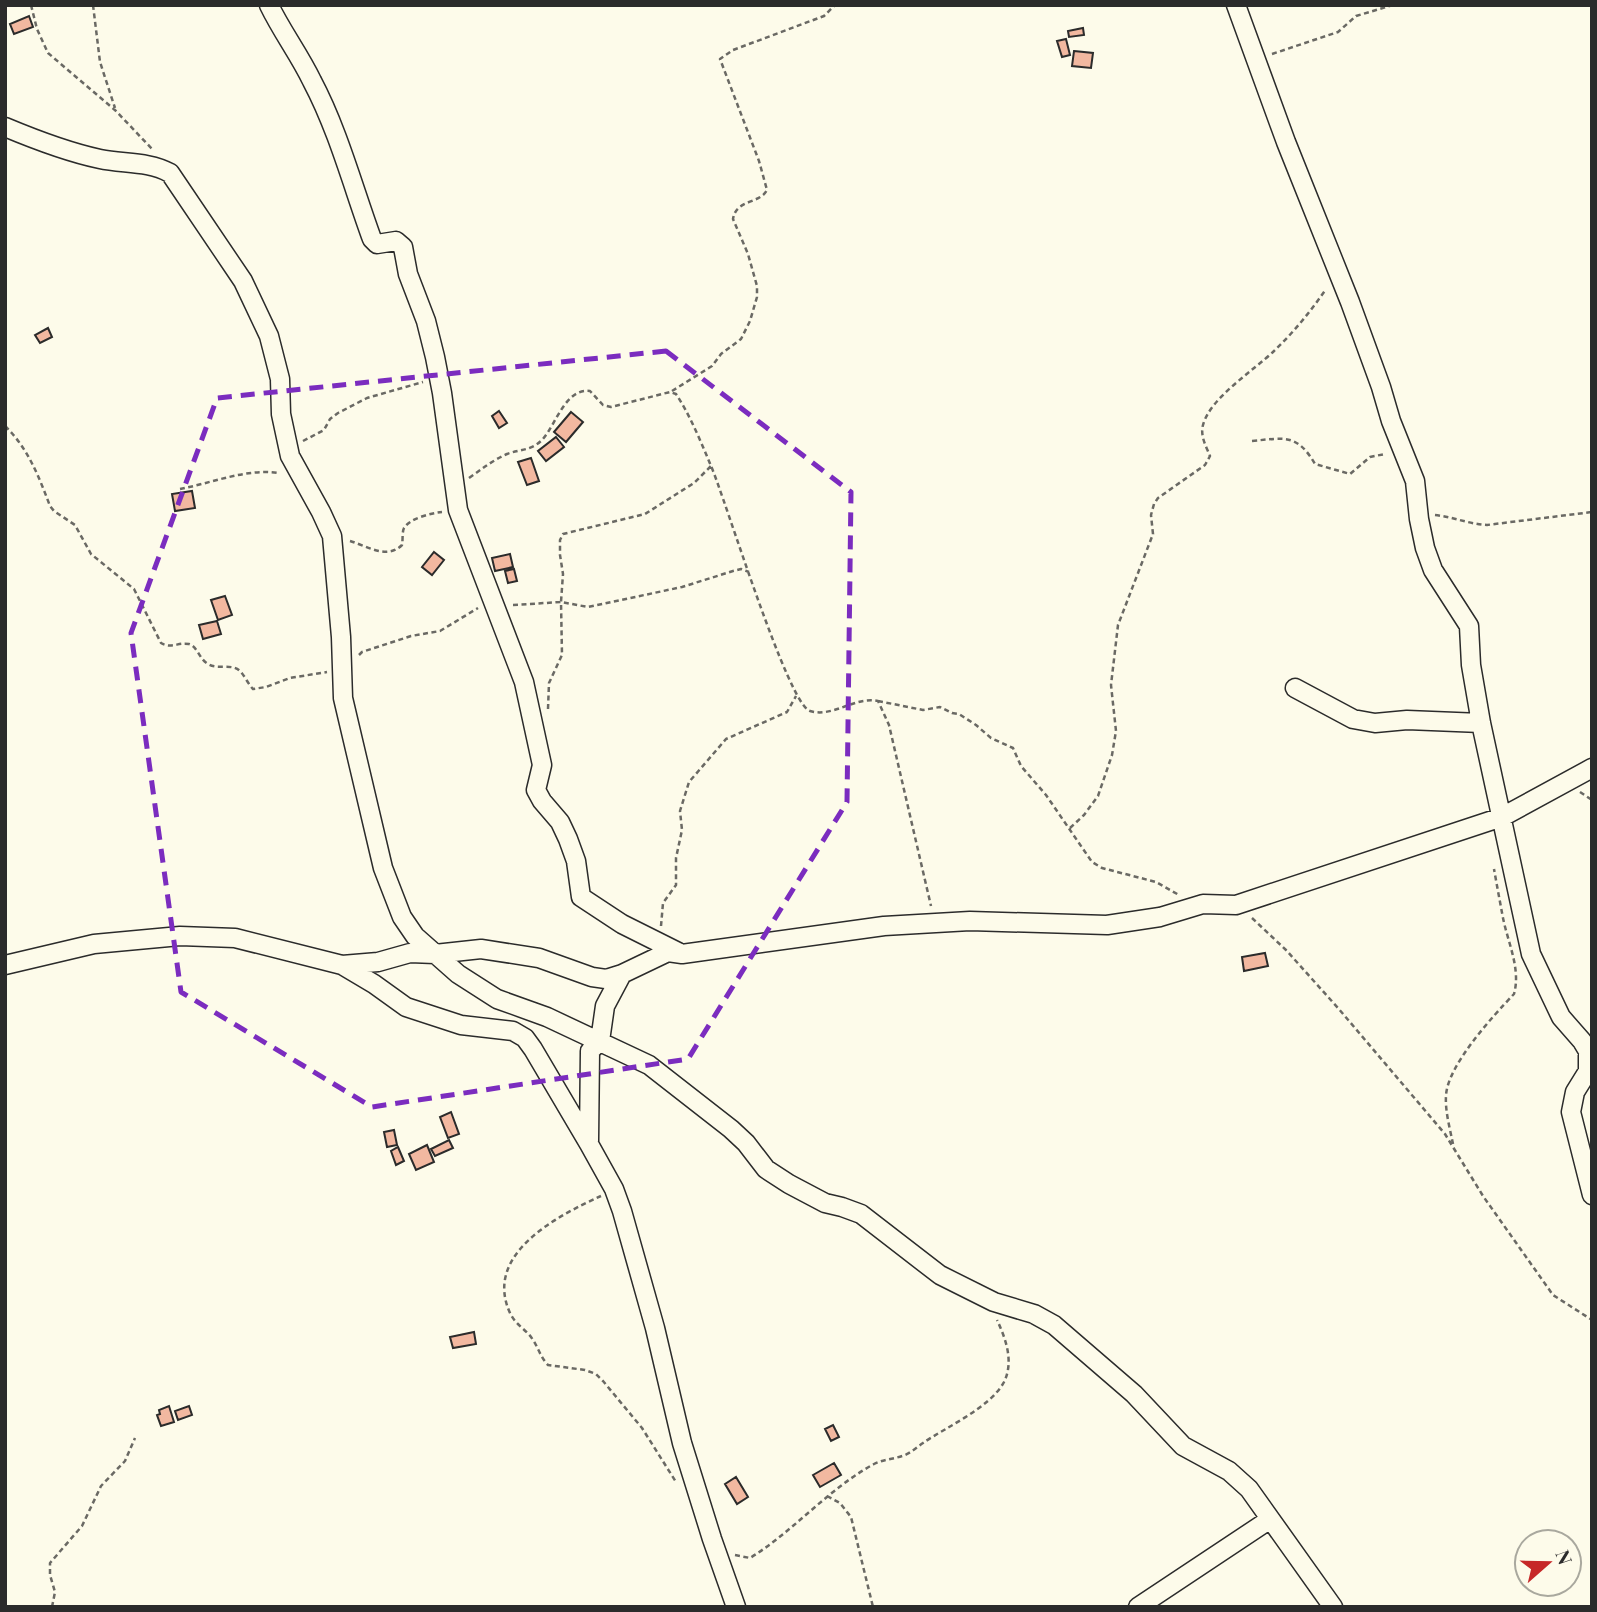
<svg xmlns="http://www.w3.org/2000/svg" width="1597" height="1612" font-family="'Playfair Display',serif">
	<rect width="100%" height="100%" fill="#fdfbea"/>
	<path fill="#f2b8a0" stroke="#2b2b2b" stroke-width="2" d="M29 16 33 27 14 34 10 24Z
		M1083 28 1084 35 1069 37 1068 31Z
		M1066 39 1070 55 1062 57 1057 41Z
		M1074 51 1093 53 1091 68 1072 66Z
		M48 328 52 337 40 343 35 335Z
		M499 411 507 423 499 428 492 416Z
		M571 412 583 422 566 442 554 432Z
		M556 437 564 447 546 461 538 451Z
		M531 458 539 481 527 485 518 462Z
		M192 491 195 508 175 511 172 494Z
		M434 552 444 560 432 575 422 567Z
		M510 554 513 567 495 571 492 558Z
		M514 569 517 581 508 583 505 571Z
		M225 596 232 615 218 620 211 600Z
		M217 621 221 634 203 639 199 625Z
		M1265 953 1268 966 1244 971 1242 957Z
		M451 1112 459 1134 448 1138 440 1117Z
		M394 1130 397 1145 387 1147 384 1132Z
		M449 1140 453 1148 435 1156 431 1149Z
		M427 1145 434 1162 416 1170 409 1154Z
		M398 1147 404 1161 396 1165 391 1151Z
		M474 1332 476 1344 453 1348 450 1337Z
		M169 1406 174 1422 161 1426 157 1415 160 1414 159 1410Z
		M189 1406 192 1415 178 1420 175 1411Z
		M833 1425 839 1437 831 1441 825 1429Z
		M834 1463 841 1475 820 1487 813 1475Z
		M736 1477 748 1497 737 1504 725 1484Z"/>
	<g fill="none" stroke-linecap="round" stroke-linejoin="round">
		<g stroke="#2b2b2b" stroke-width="21">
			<path id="minor" d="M269 5C282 32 299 54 312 81 338 130 353 187 372 239L377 244 396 241 403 247 408 274 426 321 435 357 442 393 458 510 524 682 542 765 536 790 542 801 560 822 568 839 576 861 581 897 622 924 678 952
				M1236 5 1286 142 1350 302 1381 387 1391 421 1415 481 1419 519 1425 548 1433 570 1469 626 1471 665 1481 723 1531 954 1561 1017 1582 1041 1588 1051V1071L1575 1092 1571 1112 1592 1195
				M5 127C36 140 67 152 100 159 123 164 148 161 170 173L243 281 269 336 280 379 281 414 290 456 321 512 332 536 341 637 343 698 383 868 402 917 415 936 458 974 497 999 547 1017 649 1065 731 1129 746 1143 766 1169 789 1184 825 1203 842 1207 861 1214 940 1275 994 1302 1034 1314 1054 1325 1134 1394 1183 1446 1229 1471 1249 1489 1333 1607
				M1295 688 1353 719 1375 723 1407 720 1481 723
				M5 965 94 944 180 936 235 938 342 965 378 962 410 953 435 954 481 949 539 958 592 977 606 979 622 974 668 952 682 954 884 926 970 921 1107 925 1160 917 1203 904 1236 905 1502 817 1592 768
				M342 965 374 984 406 1007 461 1025 513 1031 525 1038 533 1049 589 1144 614 1189 622 1211 655 1328 682 1443 712 1539 736 1607
				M589 1141 590 1051 600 1041 605 1006 622 974
				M1138 1607 1269 1520"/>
		</g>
		<path stroke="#6a6964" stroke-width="2.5" stroke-dasharray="5 3.5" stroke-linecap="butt" d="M31 5 37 29 48 53 116 111 153 150
			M93 5 100 62 115 108
			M1272 54 1338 32 1356 16 1393 5
			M672 391 712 366 721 354 741 339 750 321 757 297V286L748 254 733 219C736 199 760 204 767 190L759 161 720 59 733 50 824 16 835 5
			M5 426C28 448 39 477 50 506L54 511 75 525 91 554 134 589 161 643C171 649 178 642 189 644 198 647 199 659 208 664 217 670 232 663 240 671 245 676 248 684 253 689L266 687 290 678 327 672
			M303 441 324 430 330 419 338 413 367 398 423 382
			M1252 441C1284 438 1297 433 1315 464L1350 474 1370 457 1385 454
			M469 478C482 469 493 460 507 454 520 449 531 451 542 440 556 425 565 388 590 391L603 405 611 407 670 392 676 394C690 415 701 442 711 466 725 498 788 705 810 711 833 718 855 696 878 701L889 725 931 906
			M180 489C212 483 247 468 279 473
			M1435 515C1453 517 1469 524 1487 525L1592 512
			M350 541C367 546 387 560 402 545 403 540 402 532 404 528 410 518 432 513 442 512
			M513 605 561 602 588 607 682 587 733 571 741 569 749 572
			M359 655 362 652 411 636 440 631 478 608
			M878 701 923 710 940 707 952 713 959 714 976 725 991 738 1013 748 1021 766 1046 795 1092 862 1102 868 1156 882 1179 895
			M548 709 549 683 562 655 561 602 563 574 560 555V540L563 534 645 514 694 483 711 466
			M1580 792 1592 800
			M1070 828 1084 815 1098 796 1112 755 1116 731 1111 685 1118 625 1153 534 1151 515 1154 504 1158 498 1205 465 1210 456C1206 446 1200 436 1203 425 1210 398 1253 371 1274 351 1293 333 1311 311 1326 289
			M1252 918 1286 950 1338 1008 1445 1134 1483 1196 1553 1295 1592 1320
			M661 926 663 903 676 885V858L682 830 680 811 689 782 726 739 787 712 796 696
			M1453 1144C1450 1129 1445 1111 1446 1096 1447 1066 1493 1016 1514 994 1521 969 1508 943 1503 918 1500 902 1497 886 1494 869
			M601 1196C557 1216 483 1254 510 1313 515 1324 525 1329 531 1337 538 1346 540 1357 548 1365L585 1370 596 1374 603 1381 642 1428 676 1482
			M827 1496 840 1503 851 1517 873 1607
			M735 1555 750 1558C794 1531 828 1489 874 1464 884 1459 895 1459 905 1455 912 1452 917 1447 923 1443 946 1427 990 1408 1004 1382 1014 1362 1006 1339 997 1320
			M52 1607 55 1592 50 1575V1563L82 1526 101 1486 125 1461 135 1438"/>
		<use href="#minor" stroke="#fdfbea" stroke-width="18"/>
	</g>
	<path fill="none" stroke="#7b2cbf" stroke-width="5" stroke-dasharray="14 9" stroke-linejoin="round" d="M666 351 851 492 847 802 688 1059 372 1107 181 992 131 633 217 398Z"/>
	<rect width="1597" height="1612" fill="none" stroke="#2b2b2b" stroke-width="14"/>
	<g transform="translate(1548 1563) rotate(70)"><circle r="33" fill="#fdfbea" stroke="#a9a89e" stroke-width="2"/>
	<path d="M0-5L12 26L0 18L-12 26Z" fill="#c62828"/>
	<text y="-10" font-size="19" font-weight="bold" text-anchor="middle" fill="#2b2b2b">N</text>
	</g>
</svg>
